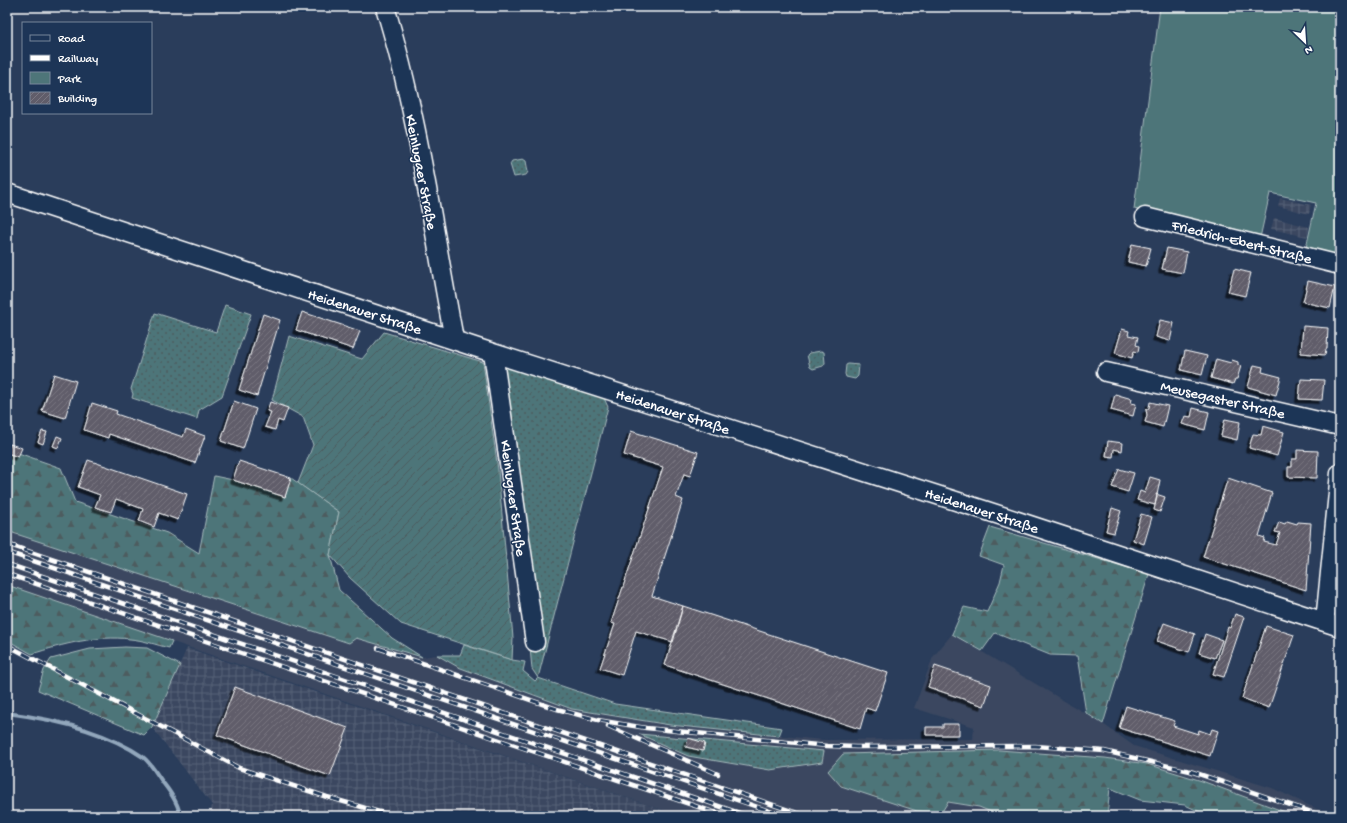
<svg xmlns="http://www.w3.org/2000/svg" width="1347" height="823" font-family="'Gochi Hand',sans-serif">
	<defs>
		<pattern id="industrial-grid" width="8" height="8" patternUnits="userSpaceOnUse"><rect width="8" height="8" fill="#3a4760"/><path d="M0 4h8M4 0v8" fill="none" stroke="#586378"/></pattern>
		<pattern id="grass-dots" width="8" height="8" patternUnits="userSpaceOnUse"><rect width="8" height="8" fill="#4e7579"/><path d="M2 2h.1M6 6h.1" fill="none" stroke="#4d5c5e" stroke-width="1.8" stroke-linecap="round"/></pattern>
		<pattern id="forest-firs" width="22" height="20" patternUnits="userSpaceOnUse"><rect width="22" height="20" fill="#4e7579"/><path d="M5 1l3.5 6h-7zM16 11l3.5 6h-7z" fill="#4d5c5e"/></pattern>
		<pattern id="garden-furrows" width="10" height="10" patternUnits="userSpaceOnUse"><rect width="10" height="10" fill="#4e7579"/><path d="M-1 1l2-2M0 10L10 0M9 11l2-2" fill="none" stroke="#4d5c5e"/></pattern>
		<pattern id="building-hatch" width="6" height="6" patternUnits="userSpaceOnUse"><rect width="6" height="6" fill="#605d6a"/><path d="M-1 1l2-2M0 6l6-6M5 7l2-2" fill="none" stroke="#787580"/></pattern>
		<filter id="shadow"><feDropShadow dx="-3.5" dy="3.5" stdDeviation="0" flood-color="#0009"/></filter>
	</defs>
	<rect width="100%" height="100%" fill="#2a3d5b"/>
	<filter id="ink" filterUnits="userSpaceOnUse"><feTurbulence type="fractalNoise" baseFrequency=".025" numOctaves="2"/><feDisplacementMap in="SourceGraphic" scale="8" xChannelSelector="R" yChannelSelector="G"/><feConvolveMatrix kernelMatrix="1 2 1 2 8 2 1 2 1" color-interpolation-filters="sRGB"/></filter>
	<g filter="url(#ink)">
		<path fill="#3a4760" d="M7 531 349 643 356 638 422 657 437 655 491 680 572 709 670 725 823 740 973 739 974 727 914 708 933 657 952 634 1103 724 1134 746 1272 788 1332 816H1305L1274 809 1202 781 1147 764 1105 758 999 750 948 802 979 807 1001 816H680L7 585Z"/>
		<path fill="url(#industrial-grid)" d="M1280 198 1311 205 1309 214 1278 206Z
			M1274 218 1309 227 1307 237 1271 229Z
			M187 648 680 816H210L212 805 152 727Z"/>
		<path fill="url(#grass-dots)" stroke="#a6babc" d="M523 159 526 161 528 172 526 175 514 177 510 164 512 161Z
			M225 305 251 314 222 396 199 410 197 419 132 398 133 394 131 389 155 313 216 332Z
			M821 351 824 352 825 363 823 366 813 369 810 367 807 355 809 353Z
			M848 364 859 365 858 376 855 379 846 377 845 374 846 365Z
			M506 365H512L604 398 608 407 538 678 615 704 782 728 779 736 670 725 572 709 458 667 437 655H460L464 645 512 660 525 662 523 671 535 681 538 678 532 669 530 648 503 368Z
			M639 734 824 751 822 762 770 770 688 756Z"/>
		<path fill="url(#forest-firs)" stroke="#a6babc" d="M7 449 61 468 75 502 167 533 199 553 214 476 233 480 285 497 291 478 339 512 330 555 339 590 392 638 422 657 356 638 349 643 7 531Z
			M990 527 1149 574 1103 724 1086 713 1077 656 1050 655 995 633 982 651 952 634 964 607 987 612 1000 582 1004 565 979 556Z
			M7 585 172 641 169 648C157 645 143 640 130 639 97 635 63 644 32 654L7 640Z
			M125 647 147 648 180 665 152 727 144 735 38 690 44 670 51 659 90 649Z
			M999 750 1105 758 1147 764 1202 781 1296 816H1209L1185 805 1140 800 1110 788 1107 816H1001L979 807 948 802 941 813 917 811 841 786 828 771 843 754Z"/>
		<path fill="#4e7579" stroke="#a6babc" d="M1160 7H1340V257L1306 248 1316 203 1270 193 1260 238 1134 209Z"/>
		<path fill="url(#garden-furrows)" stroke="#a6babc" d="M384 332 483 362 498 470 513 638 512 660 401 624 350 578 330 555 339 512 298 483 313 445 303 417 272 400 289 336 362 359Z"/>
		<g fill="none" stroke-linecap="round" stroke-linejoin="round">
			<path stroke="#92a7bc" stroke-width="4" d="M7 713C53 719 104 730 143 757 151 763 158 776 164 784 171 793 179 804 180 816"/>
		</g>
		<path fill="url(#building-hatch)" stroke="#fff" filter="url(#shadow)" d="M1132 244 1151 248 1146 266 1128 262Z
			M1167 248 1187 252 1183 273 1162 269Z
			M1234 269 1251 273 1245 296 1228 292Z
			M1308 281 1335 287 1330 308 1303 302Z
			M302 312 360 331 353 349 296 330Z
			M263 314 280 320 257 396 239 390Z
			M1160 320 1174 323 1170 341 1156 337Z
			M1303 326 1328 328 1327 349H1326L1325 355 1301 353Z
			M1122 329 1129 331 1128 335 1138 337 1136 345 1139 346 1138 352 1134 351 1132 358 1115 353Z
			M1185 351 1207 356 1202 375 1181 370Z
			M1216 359 1231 363 1232 360 1238 362V365L1241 366 1237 379H1235L1233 384 1211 378Z
			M1254 365 1263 367 1262 372 1281 377 1276 395 1248 387Z
			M54 374 76 381 65 418 42 411Z
			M1301 379 1324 380 1322 400 1299 399Z
			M1115 394 1132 399 1131 403 1136 404 1133 416 1111 410Z
			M234 401 256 409 243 449 221 441Z
			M270 402 288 408 283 422 278 420 275 430 265 427 271 412 267 411Z
			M1150 402 1168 406 1163 427 1145 422 1147 415 1146 410 1149 408Z
			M92 403 117 411 116 414 183 437 186 429 205 436 195 463 109 434 108 438 84 430Z
			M1193 408 1209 412 1205 430 1182 424 1185 416 1191 417Z
			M1225 419 1240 422 1237 440 1221 436Z
			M1263 426 1284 432 1277 456 1249 448 1253 434 1261 435Z
			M42 431 47 432 43 444 38 442Z
			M631 431 698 452 690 476 684 474 676 497 683 500 652 596 683 606 673 642 636 631 622 675 600 668 615 624 611 623 663 467 624 455Z
			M57 436 62 438 58 448 53 446Z
			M1108 441 1123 443 1122 451 1114 449 1113 457 1106 456Z
			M10 444 22 448 18 457 7 453Z
			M1297 450 1318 451 1317 478 1288 477V467H1292V459H1297Z
			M88 460 187 494 178 520 159 513 154 527 139 521 143 509 116 499 111 512 95 507 100 495 78 487Z
			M239 461 291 478 285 497 233 480Z
			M1119 469 1134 473 1128 492 1112 487Z
			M1150 477 1160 480 1155 505 1137 500 1140 491 1145 493Z
			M1228 478 1272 493 1259 536 1265 538 1264 542 1276 545 1280 533 1275 532 1279 522 1285 524 1287 521 1297 524 1298 522 1311 523 1306 590 1203 557Z
			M1156 494 1165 497 1160 512 1154 510 1157 496Z
			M1112 508 1121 511 1114 533 1106 531Z
			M1141 514 1152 517 1144 544 1133 540Z
			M683 606 888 673 875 711 866 708 860 729 665 665Z
			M1235 614 1244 617 1224 677 1213 674 1228 627 1230 628Z
			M1164 623 1195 634 1189 652 1157 641Z
			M1266 626 1294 635 1269 708 1242 698Z
			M1205 634 1222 640 1215 658 1199 653Z
			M935 666 991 685 984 706 928 687Z
			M235 687 348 728 330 776 217 735Z
			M1126 706 1175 721 1173 726 1198 734 1199 730 1210 734 1212 729 1218 731 1210 756 1119 728Z
			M943 724H959V735H926V727H943Z
			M688 738 705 743 703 751 686 747Z"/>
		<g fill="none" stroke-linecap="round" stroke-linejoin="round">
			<g stroke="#fff" stroke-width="21">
				<path id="minor" d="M385 7C418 114 433 229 454 339
					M7 193 493 353 984 510 1340 627
					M1145 217 1340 265
					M493 353 535 642
					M1106 372 1340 426
					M1325 622 1340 473"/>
			</g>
			<use href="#minor" stroke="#1d3557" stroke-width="18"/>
			<g stroke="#fff" stroke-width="4.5">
				<path id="rail" d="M7 544 806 816
					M7 552 784 816
					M7 564 748 816
					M7 574 725 816
					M7 645 239 768 327 797 393 816
					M378 648 557 709 598 720 646 728 827 746 856 747 1035 746 1104 751 1190 771 1323 816
					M608 726 718 774"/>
			</g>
			<use href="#rail" stroke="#1d3557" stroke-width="3" stroke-dasharray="9" stroke-linecap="butt"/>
		</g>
	</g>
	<g text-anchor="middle" stroke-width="3" stroke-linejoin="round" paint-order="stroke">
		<g font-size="15" fill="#fff" stroke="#1d3557">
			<text transform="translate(422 172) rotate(79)" y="5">Kleinlugaer Straße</text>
			<text transform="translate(1242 241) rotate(14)" y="5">Friedrich-Ebert-Straße</text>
			<text transform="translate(365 311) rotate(18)" y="5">Heidenauer Straße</text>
			<text transform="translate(1223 399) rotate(13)" y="5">Meusegaster Straße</text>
			<text transform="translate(673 411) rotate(18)" y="5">Heidenauer Straße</text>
			<text transform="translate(514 498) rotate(82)" y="5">Kleinlugaer Straße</text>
			<text transform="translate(982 510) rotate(18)" y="5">Heidenauer Straße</text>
		</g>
	</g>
	<rect width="1347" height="823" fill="none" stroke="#1d3557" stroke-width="24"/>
	<rect x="12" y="12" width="1323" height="799" fill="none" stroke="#fff" stroke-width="1.5" filter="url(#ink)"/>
	<rect x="22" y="22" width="130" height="92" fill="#1d3557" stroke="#77869a"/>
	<rect x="30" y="35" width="20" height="6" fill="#1d3557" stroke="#77869a"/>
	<text x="58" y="42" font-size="12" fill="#ffffff">Road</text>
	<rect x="30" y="55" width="20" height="6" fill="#ffffff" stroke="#77869a"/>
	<text x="58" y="62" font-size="12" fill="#ffffff">Railway</text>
	<rect x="30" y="72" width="20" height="12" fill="#4e7579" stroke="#77869a"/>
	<text x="58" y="82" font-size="12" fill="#ffffff">Park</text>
	<rect x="30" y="92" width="20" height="12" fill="url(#building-hatch)" stroke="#77869a"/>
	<text x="58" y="102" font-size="12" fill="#ffffff">Building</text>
	<g transform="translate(1305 42) rotate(155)" stroke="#1d3557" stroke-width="3" paint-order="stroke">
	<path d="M0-3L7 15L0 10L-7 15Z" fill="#ffffff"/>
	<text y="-6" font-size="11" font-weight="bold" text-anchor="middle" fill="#ffffff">N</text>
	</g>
</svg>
